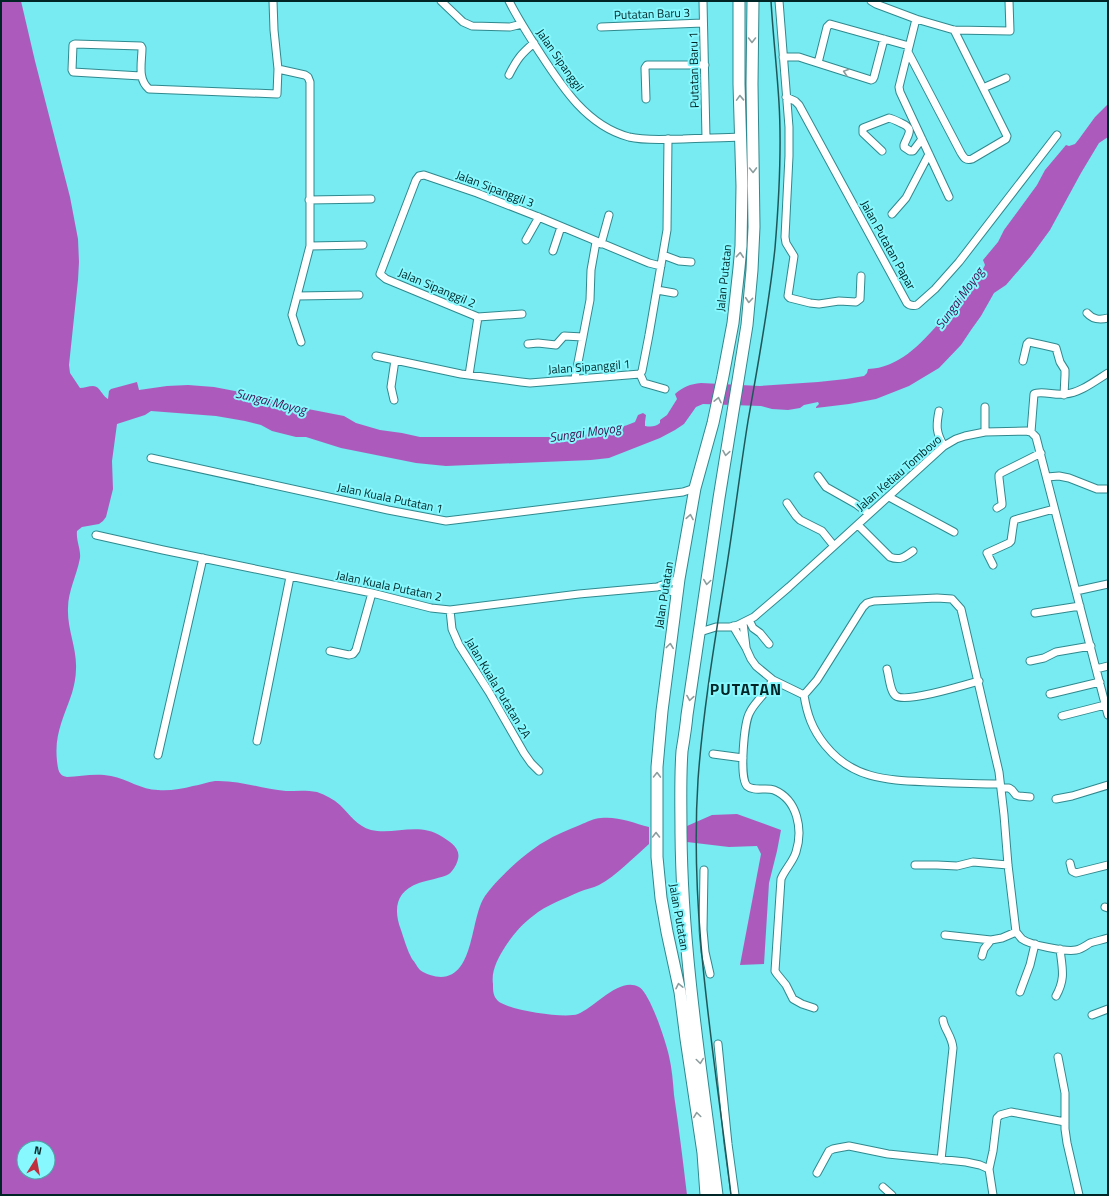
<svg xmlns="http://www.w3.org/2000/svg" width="1109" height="1196" font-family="'Titillium Web',sans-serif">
	<rect width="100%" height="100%" fill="#78eaf1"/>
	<path fill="#ac5bbd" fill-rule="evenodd" d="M1 1H21L35 61 70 197 78 239 79 262 78 280 69 365 70 373 80 388C84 388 89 386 93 386 100 386 102 396 108 399L109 391 111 389 137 382 139 390 167 386 188 385 214 387 240 392 308 409 344 416 356 423 380 430 402 433 420 437H565C590 435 613 431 635 422L638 415 643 413 646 415 645 422V426C651 427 655 427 660 423V420L667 415 677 399 675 394C683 387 690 384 701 383L760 386 818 382 846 379 864 376 867 373 868 369C898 368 920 345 939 323 945 317 951 311 955 305 959 300 962 294 965 289 972 281 981 275 985 265L983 260 998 242 1004 230 1037 185 1045 170 1066 145 1069 146 1075 144 1079 139 1095 117 1108 104V137L1099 143 1081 173 1050 230 1031 256 1006 285 994 293 981 316 971 330 961 345 939 368 909 386 876 399 849 404 816 408V407L819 404 818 402 804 405 800 408 788 410 772 409 761 406 703 404 696 407 684 424 675 430 660 438 609 458 591 460 446 466 416 463 341 448 306 437H296L272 431 261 425 245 421 216 416 151 411 145 415 117 424 112 461 113 489 106 517 103 521 99 524 82 527 77 531C76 541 81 549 80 558 77 575 68 591 68 608 67 629 77 648 76 669 76 677 74 686 72 693 64 717 54 734 57 761 58 768 58 776 67 777 81 776 97 773 111 776 128 779 141 790 158 790 169 791 182 789 193 786 200 785 208 782 215 781 239 780 262 789 286 791 296 791 307 790 317 792 326 795 333 799 340 805 350 815 357 826 371 830 394 835 419 822 441 836 449 841 461 848 458 859 457 864 453 871 449 874 442 878 427 880 419 883 396 891 393 909 401 930 404 939 407 950 412 959 415 962 417 967 420 970 425 974 435 977 441 977 475 976 470 918 485 896 497 879 526 852 544 842 555 835 568 830 580 825 587 822 594 818 601 818 617 816 634 823 649 827V844C634 857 616 876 599 885 593 888 586 889 579 892 564 899 546 905 533 916 522 924 513 935 505 947 498 958 491 971 493 984 493 991 493 996 498 1001 508 1010 565 1019 578 1014 595 1007 620 976 639 987 650 993 666 1042 669 1056 672 1069 673 1082 674 1095 679 1128 683 1162 687 1195H1ZM24 1148H48V1172H24Z
		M737 814 781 830 777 851 769 883 764 964 740 965 761 854 757 846 729 847 687 842V826L712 815Z"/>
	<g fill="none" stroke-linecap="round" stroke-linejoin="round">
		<g stroke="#2f898e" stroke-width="9">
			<path id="minor" d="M441 1 463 22 472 26 510 27 522 24
				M509 1C518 19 529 36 540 53 562 87 587 126 629 137 646 141 666 139 683 139 703 138 722 138 741 137
				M703 1 706 138
				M779 1 789 127V156L785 237 786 243 794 256 788 296 790 298 810 303 819 304 839 301 856 302 860 299 861 276
				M871 1 876 4 916 19 954 30 1010 31 1009 1
				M916 19 899 87 900 92 949 197
				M601 27 703 23
				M908 52 961 153C964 158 966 161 972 159L1006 139 1007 136 954 30
				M783 57H799L805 59 871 80 873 79 874 77 884 39
				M818 63 827 27 830 24 909 46
				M278 69 305 75 308 77 310 82V246L292 315 301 342
				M509 75C517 59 521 54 534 43
				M141 76 73 72 72 70 73 45 75 44 141 46 142 48C142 62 137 79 149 89L277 94 278 69 274 30 273 1
				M983 88 1006 78
				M786 97 795 101 799 105 907 303C910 306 913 306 917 305L935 289 959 262 1057 135
				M646 99 645 68 647 65H705
				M882 151 863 133V128L889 118C893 119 897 121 901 123 915 129 908 134 904 145V147L910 151H913L922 139
				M309 200 371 199
				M892 214 906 198 929 154
				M526 240 539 217
				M601 244 609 215
				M310 246 363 245
				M553 251 561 227
				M663 255 679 261 691 262
				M657 290 674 293
				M297 296 359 295
				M1087 313C1093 320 1100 320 1108 318
				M478 317 522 314
				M528 344 538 343 556 345 564 336 583 337
				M376 356 461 374 521 382 530 383 640 374
				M1023 361 1027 344 1029 342 1043 345 1056 348 1060 362 1065 370V375L1064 395
				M640 374 642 371 649 335 667 230 668 139
				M640 374 644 383 665 389
				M469 375 478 317 386 279 380 274 416 180 419 176 424 175 477 193 541 218 649 263 661 266
				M575 378 590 300 591 270 596 242
				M394 400 391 387 395 360
				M985 407V432
				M939 411C936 426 936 433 944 446
				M1031 432 1034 394C1041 390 1056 396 1065 394 1080 393 1095 381 1108 373
				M151 458 388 510 446 521 683 492 695 488
				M818 476 826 487 856 504 869 514
				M1047 477 1059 476 1069 478 1097 489H1108
				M889 497 954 532
				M787 503 796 516 800 520 822 531 834 546
				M997 508 1002 505V503L999 478V475L1001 473 1041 453
				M858 525 890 557C900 561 905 557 913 551
				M96 535 163 550 372 593 431 608 450 610 579 594 657 587 679 579
				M993 565 987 553 1009 543 1011 541 1014 520 1054 509
				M660 586 677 594
				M1076 591 1108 584
				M450 610 452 629 459 645 489 692 524 753 531 763 539 771
				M1035 613 1080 606
				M749 620 753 628 760 633 769 644
				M743 623 746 647
				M733 626 746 648 751 659 756 666 773 680 804 695
				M700 632 716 627H730L738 625 754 617 789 587 944 446 956 439 965 436 985 432 1026 431 1031 432 1036 437 1108 715
				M330 651 349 655 353 654 356 650 372 593
				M1030 661 1044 658 1056 652 1091 646
				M887 669C889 676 890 692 896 696 906 703 965 685 979 681
				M1096 669 1108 666
				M773 680C769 686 766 692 761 697 757 702 753 706 750 712 744 722 739 777 747 786 754 792 766 787 774 790 798 800 803 830 796 852 793 862 785 869 781 879L775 971 777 974 786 985 793 999 802 1004 814 1008
				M1050 694 1100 682
				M804 695 817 680 863 607 867 603 874 601 937 598 952 599 961 609 999 772 1004 815 1008 865 1016 932C1018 934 1020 937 1022 939 1030 945 1066 952 1076 950 1082 949 1085 946 1090 943 1096 941 1102 940 1108 938
				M804 695C807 714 812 729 825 745 853 780 888 780 930 782 953 783 977 784 1000 784
				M1062 716 1105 705
				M257 741 290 577
				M713 754 743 758
				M158 755 203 558
				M1001 788H1009L1012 790 1016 795 1019 796 1030 797
				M1056 799 1072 796 1108 785
				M1070 863 1072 871 1076 873 1108 865
				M915 865H937L957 866 973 862 1008 865
				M704 870 703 930 705 952 710 974
				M1105 907 1108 908
				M945 935 991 940
				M982 956 984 949 991 940 1002 938 1016 932
				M1020 992 1030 965 1035 944
				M1056 996C1066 978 1062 968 1060 949
				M1092 1015 1108 1009
				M718 1044 728 1144 735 1195
				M1058 1057 1065 1093V1129L1067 1143 1079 1195
				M941 1160 953 1048C952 1036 944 1029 943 1020
				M817 1173 829 1151 833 1149 838 1148 849 1146 888 1154 966 1162 980 1165 989 1169
				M883 1187 892 1195
				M993 1195 989 1169 993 1151 997 1118 1000 1115 1011 1112 1065 1122"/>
		</g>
		<g stroke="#2f898e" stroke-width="13">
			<path id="highway" d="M706 1195 703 1153 686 1039 680 992 667 932 661 898 657 857V767L662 711 679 579 695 488 713 423 723 376 733 323 739 268 741 246 742 186 739 84V1
				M717 1195C702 1075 682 954 681 833 681 806 680 778 682 751 684 739 686 727 687 715L719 498 747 325 752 270 754 227 752 84 753 1"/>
		</g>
		<use href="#minor" stroke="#fff" stroke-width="7"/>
		<use href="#highway" stroke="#fff" stroke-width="11"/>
		<path stroke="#1e575a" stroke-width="1.5" d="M731 1195C715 1057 689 919 698 780 703 710 715 640 726 571 734 521 740 471 748 421 758 364 769 306 775 248 779 200 782 152 779 103 777 69 773 35 771 1"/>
	</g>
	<defs><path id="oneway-chevron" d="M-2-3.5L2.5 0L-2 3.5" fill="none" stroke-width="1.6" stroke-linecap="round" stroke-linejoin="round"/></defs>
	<g stroke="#8c9d9e">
		<use href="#oneway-chevron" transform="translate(752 40) rotate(90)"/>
		<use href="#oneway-chevron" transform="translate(846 72) rotate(-162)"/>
		<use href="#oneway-chevron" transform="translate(740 98) rotate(-92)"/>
		<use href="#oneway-chevron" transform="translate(753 170) rotate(89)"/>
		<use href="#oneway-chevron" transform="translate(740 255) rotate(-85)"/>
		<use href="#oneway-chevron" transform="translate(749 300) rotate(95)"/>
		<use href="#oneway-chevron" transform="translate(718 400) rotate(-78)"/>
		<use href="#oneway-chevron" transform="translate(726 453) rotate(99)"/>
		<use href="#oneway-chevron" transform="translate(690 517) rotate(-80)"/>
		<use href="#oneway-chevron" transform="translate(707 582) rotate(98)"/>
		<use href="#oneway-chevron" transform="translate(670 646) rotate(-83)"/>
		<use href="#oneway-chevron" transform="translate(690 698) rotate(99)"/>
		<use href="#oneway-chevron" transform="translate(657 775) rotate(-89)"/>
		<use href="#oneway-chevron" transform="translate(656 835) rotate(-90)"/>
		<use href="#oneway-chevron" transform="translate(679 986) rotate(-102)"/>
		<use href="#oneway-chevron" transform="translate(700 1061) rotate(82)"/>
		<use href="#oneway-chevron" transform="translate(697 1115) rotate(-98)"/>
	</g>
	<g text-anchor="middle" stroke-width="4" stroke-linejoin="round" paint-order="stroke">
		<g font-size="12" fill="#002527" stroke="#86f8fe">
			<text transform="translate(652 14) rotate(-2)" y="4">Putatan Baru 3</text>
			<text transform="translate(560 60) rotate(55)" y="4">Jalan Sipanggil</text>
			<text transform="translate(694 70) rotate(-91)" y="4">Putatan Baru 1</text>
			<text transform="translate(495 189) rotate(21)" y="4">Jalan Sipanggil 3</text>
			<text transform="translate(888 245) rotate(61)" y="4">Jalan Putatan Papar</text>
			<text transform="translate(724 278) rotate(-84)" y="4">Jalan Putatan</text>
			<text transform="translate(437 288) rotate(23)" y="4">Jalan Sipanggil 2</text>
			<text transform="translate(589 367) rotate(-4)" y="4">Jalan Sipanggil 1</text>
			<text transform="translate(899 473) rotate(-41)" y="4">Jalan Ketiau Tombovo</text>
			<text transform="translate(390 498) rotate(12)" y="4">Jalan Kuala Putatan 1</text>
			<text transform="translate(389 586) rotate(12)" y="4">Jalan Kuala Putatan 2</text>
			<text transform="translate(664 595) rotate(-81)" y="4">Jalan Putatan</text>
			<text transform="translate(498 688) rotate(59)" y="4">Jalan Kuala Putatan 2A</text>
			<text transform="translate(679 917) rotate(80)" y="4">Jalan Putatan</text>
		</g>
		<g font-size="13" font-style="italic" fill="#44104f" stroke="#86f8fe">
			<text transform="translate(959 298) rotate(-54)" y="5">Sungai Moyog</text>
			<text transform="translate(271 401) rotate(14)" y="5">Sungai Moyog</text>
			<text transform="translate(585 432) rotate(-8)" y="5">Sungai Moyog</text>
		</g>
		<g font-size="16" font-weight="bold" letter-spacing="1" fill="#002527" stroke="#86f8fe">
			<text x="746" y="695">PUTATAN</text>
		</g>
	</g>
	<rect width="1109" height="1196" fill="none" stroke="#002527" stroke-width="4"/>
	<g transform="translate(36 1160) rotate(11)"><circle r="19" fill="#86f8fe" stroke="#50a4a8"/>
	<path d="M0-3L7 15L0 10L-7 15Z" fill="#bf2f3e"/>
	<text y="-6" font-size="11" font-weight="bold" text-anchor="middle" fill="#002527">N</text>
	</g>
</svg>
